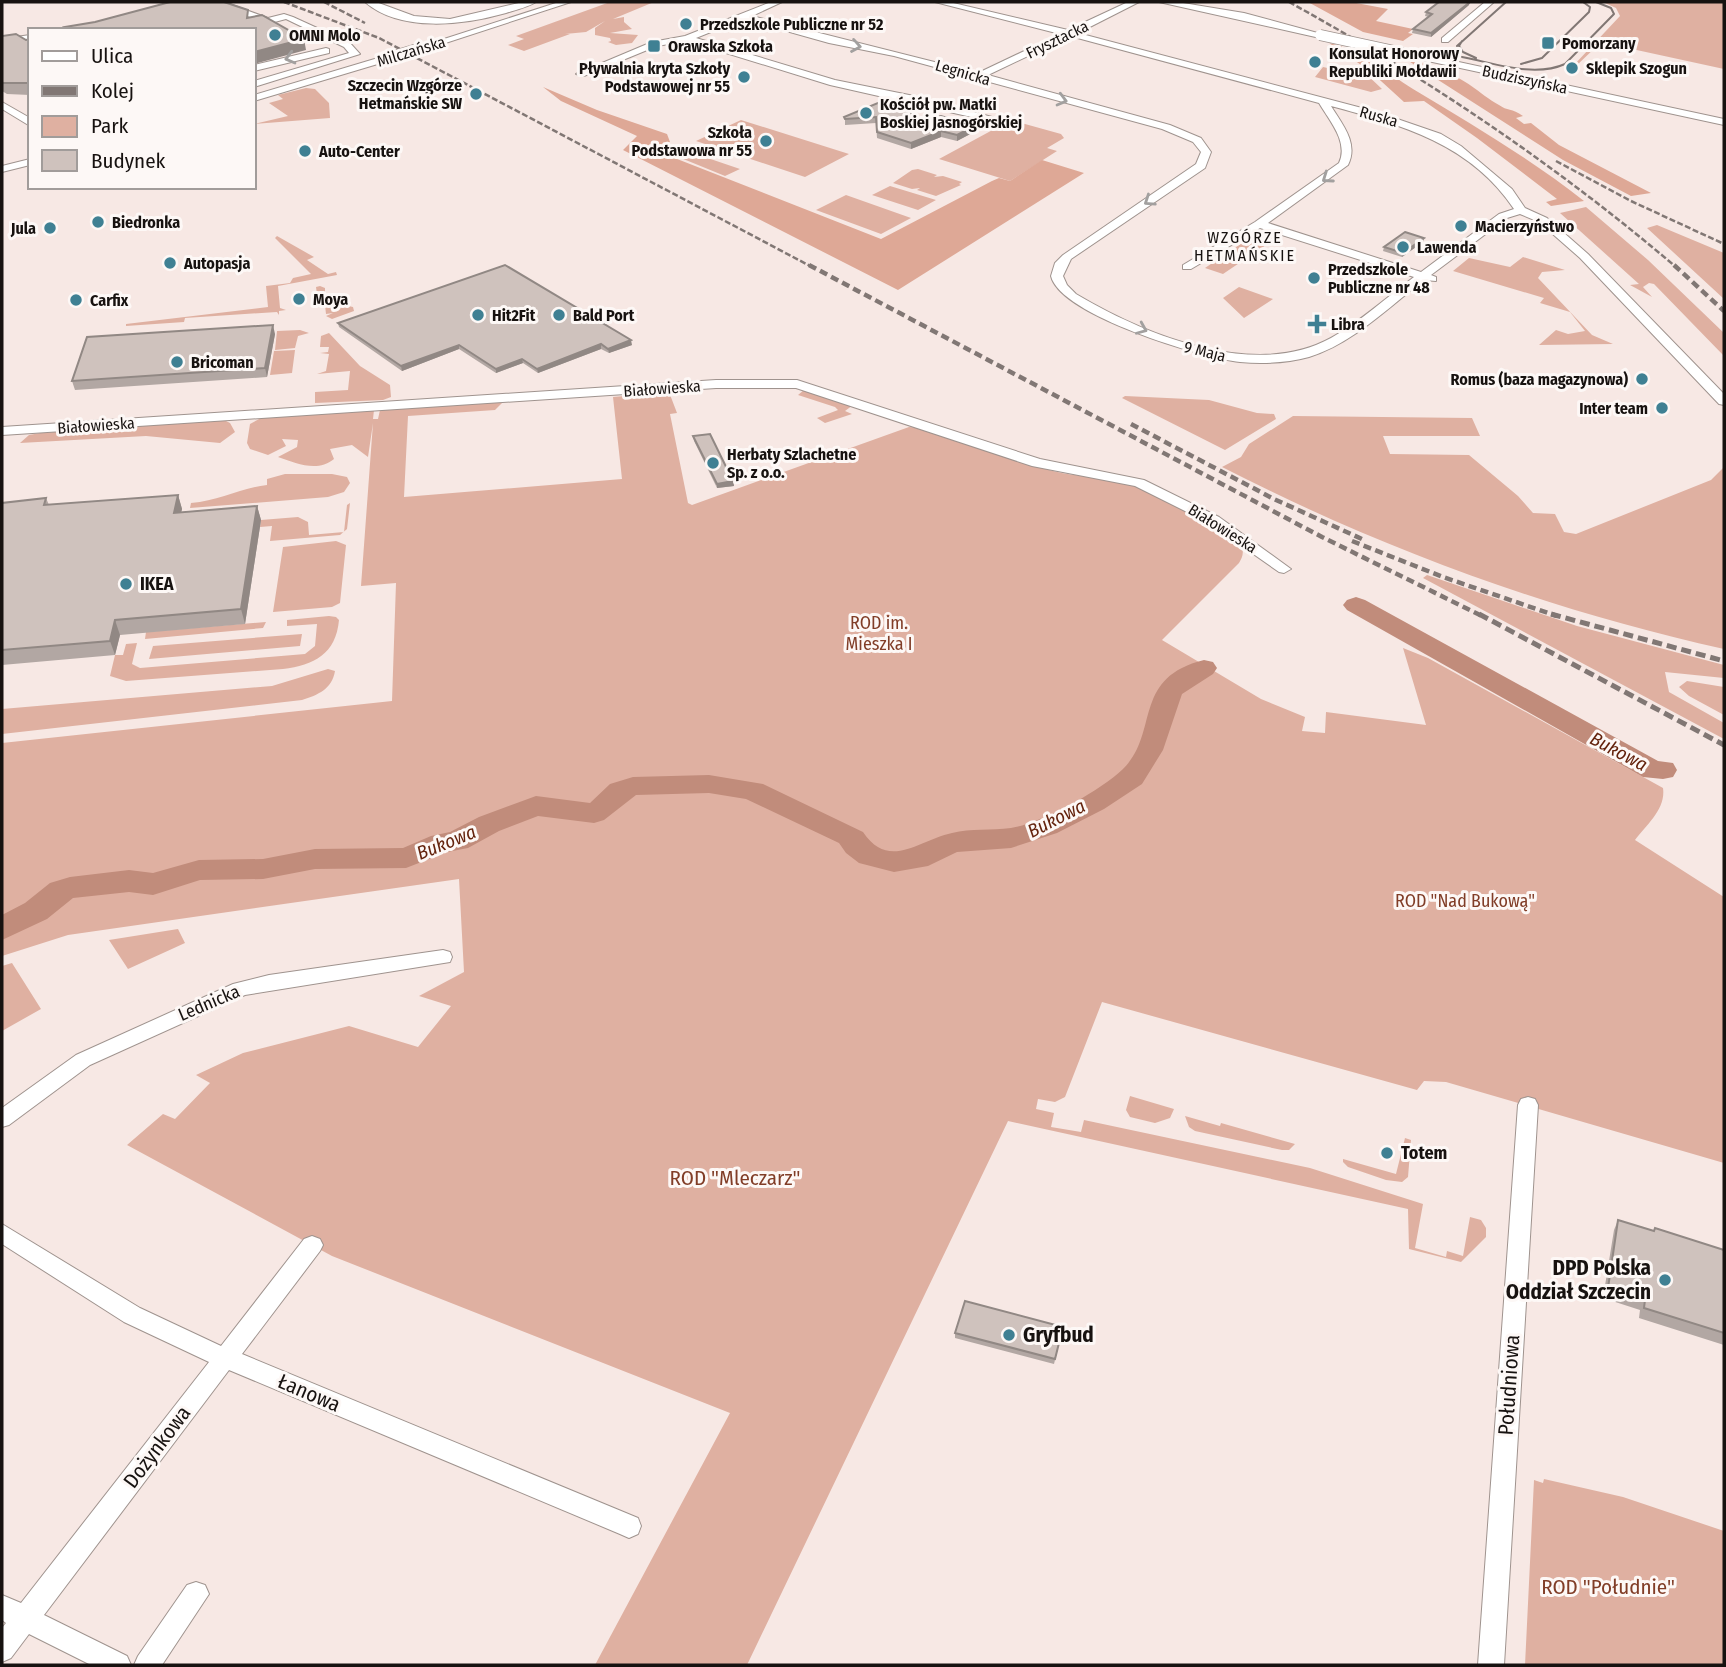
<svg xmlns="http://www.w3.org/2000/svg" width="1726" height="1667" font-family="'Fira Sans Condensed',sans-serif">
	<rect width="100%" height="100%" fill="#f7e8e4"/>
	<path fill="#dfb0a1" d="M610 2H654L613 19 624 17V22L632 29 610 33 638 35 632 43 616 45 608 42 611 41 610 38 595 35V28L605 21 586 32 565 34H570L524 51 508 45 524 39 516 36Z
		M1603 2H1724V69L1609 44 1604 47 1597 46 1576 66 1574 65 1620 16 1616 8Z
		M1323 67 1350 73 1363 71 1382 89 1371 92 1315 77Z
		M306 88 315 89 329 103 330 118 254 124 288 116 269 103 283 99 278 95Z
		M741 120 849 154 805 177 696 141Z
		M1011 120 1061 134 1064 138 1047 148 1057 151 1010 181 939 159Z
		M687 151 740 169 725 176 676 156Z
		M918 169 937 175 934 177 943 176 962 182 959 184 961 185 936 196 917 190 920 188 912 189 893 183 912 170Z
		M890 186 936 200 918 210 872 195Z
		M846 195 911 218 881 234 816 210Z
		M1586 207 1648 260 1724 333V356L1654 284 1649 283 1643 287 1652 297 1630 285 1639 284 1560 213Z
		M1657 225 1724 253V299L1647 228Z
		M277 236 314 257 307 260 328 274 336 272 337 275 278 286 280 308 286 310 279 311V315L277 312 185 318 184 322 126 326V324L268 307 266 286 290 283 293 278 311 274 275 238Z
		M1248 239 1266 245 1223 274 1205 268Z
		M1523 257 1565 270 1542 272 1538 278 1592 335 1613 344 1539 345 1556 330 1568 334 1585 331 1570 312 1540 303 1544 298 1453 271 1469 258 1510 267Z
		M320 286 325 288V295L323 296 332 303 328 305 339 304 353 307 354 311 332 319 326 316 333 313 326 314 325 305H318L322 303 318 301 316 287Z
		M1239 287 1273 299 1244 318 1223 298Z
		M300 330 309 333 298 336 295 348 275 350 277 331Z
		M329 333 360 366 390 385 391 397 383 400 315 403V392L348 390 350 371 317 374 326 371 329 354 320 353 328 352 329 347H320L321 336Z
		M295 350 292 373 270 375 274 351Z
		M804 390 853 405 845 411 852 414 825 423 817 418 838 410 835 407 798 395Z
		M669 392 677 413 670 414 688 503 692 505 909 427 921 428C965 443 1009 459 1053 471 1076 477 1100 476 1122 481 1141 485 1236 531 1242 548 1244 553 1242 558 1239 563L1162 640 1261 699 1305 717 1302 731 1325 733 1326 712 1426 725 1403 648 1428 658 1663 788C1666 809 1647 824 1635 840L1724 897V1163L1446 1082 1424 1081 1417 1090 1102 1002 1065 1097 1055 1102 1038 1099 1036 1109 1054 1113 1051 1127 1081 1132 1084 1120 1310 1168 1423 1204 1415 1248 1446 1257 1447 1251 1463 1256 1470 1217 1481 1220 1486 1228V1237L1461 1262 1409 1249 1408 1209 1008 1121 747 1665H595L730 1413 332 1256 127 1145 163 1114 175 1119 210 1083 196 1075 243 1053 349 1026 418 1047 451 1006 419 996 464 972 459 879 68 935 2 956V743L392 701 396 583 361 586 373 423 368 457 352 445 330 449 334 459C317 473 296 463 278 457L297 447 298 440 282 439 286 446 268 455 250 449 247 443 250 424 261 418 374 410 373 419H378L380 410 503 402 495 410 408 416 404 497 622 479 613 397Z
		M1125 396 1209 400 1257 413 1274 414 1276 419 1225 450 1122 398Z
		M1293 416 1472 418 1480 436H1383L1390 454 1469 455 1518 496 1533 513 1555 514 1564 532 1576 534 1711 480 1724 467V649C1549 610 1382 549 1222 467L1241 457 1249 444Z
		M224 420 230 423 235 432 220 443 146 436 20 443 29 435 40 433Z
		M285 474H332L347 477 350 483 344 492 328 497 190 508 191 503C219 501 240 488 267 485V479Z
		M350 503 347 529 340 535 270 541 272 526 260 527 261 520 298 517 308 522 309 535 344 532 347 505Z
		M336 541 346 545 340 603 332 607 273 612 283 547Z
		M1427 575 1577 626 1724 665V678L1665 672 1669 692 1724 723V739L1423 578Z
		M329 616 336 617 339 620C336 654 314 665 283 669L126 681 110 676 115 655H123L126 644 137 643 132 664 140 668 305 654 315 646 317 624 287 626V620Z
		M266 622 263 628 145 639 146 632Z
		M302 634 300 646 149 659 153 646Z
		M328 669 335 671C332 689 318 695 302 700L2 734V709L272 686Z
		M1687 681 1724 687V715L1689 696 1679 687Z
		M178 929 185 943 128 969 109 940Z
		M12 963 41 1009 2 1031V966Z
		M1130 1096 1174 1109 1170 1118 1155 1123 1130 1117 1126 1110Z
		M1185 1116 1220 1126 1221 1123 1295 1144 1289 1150H1282L1195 1131 1189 1127Z
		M1405 1138 1411 1140 1408 1177 1402 1182 1386 1180 1348 1167 1343 1162V1159L1396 1174Z
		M1544 1479 1623 1497 1724 1531V1665H1525L1534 1480 1543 1483Z"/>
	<path fill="#dea896" d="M1308 2H1351L1388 9 1376 21 1413 29 1408 33 1413 34 1403 41 1363 32Z
		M1329 43C1361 50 1386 72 1413 89 1471 124 1531 159 1584 201L1551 206 1546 202 1557 199 1477 138 1424 101 1404 102 1370 71Z
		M1407 60 1444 68 1443 72C1466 78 1478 93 1499 105 1507 111 1512 108 1523 116L1516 118 1524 124 1531 123 1559 145 1651 193 1631 196 1563 160Z
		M543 87 597 110 667 134 670 142 656 149 672 157 881 239 992 181 999 178 1010 181 1042 160 1084 173 898 290 623 150 637 136 561 101Z"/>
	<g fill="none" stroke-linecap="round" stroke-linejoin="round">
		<path fill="#c18c7b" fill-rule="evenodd" d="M1356 597 1365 600 1658 761 1673 763 1677 770 1673 777 1663 779 1643 777 1347 610 1343 605 1347 600Z
			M1204 660 1213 662 1217 668 1213 674 1182 694 1163 750 1142 784 1104 809 1057 833 1011 848 957 852 928 866 894 872 859 863 846 853 839 843 746 799 709 793 636 795 604 820 594 823 538 816 499 831 468 848 447 852 406 868 315 869 263 879 200 880 153 895 129 892 73 898 47 919 2 940V915L25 903 50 883 70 877 129 870 153 873 199 860 263 859 315 849 403 848 431 836 450 832 479 817 536 796 590 803 610 784 633 777 709 775 763 784 863 832C889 871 919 840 952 833 971 828 991 831 1011 828 1042 823 1100 791 1123 769 1160 733 1131 678 1204 660Z"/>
		<g stroke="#9f938e" stroke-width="2">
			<path id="minor" d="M213 2H224L268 18 284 14 293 17 350 43 360 54 254 87V81L349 53 344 47 286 19 267 24Z
				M365 2H376L414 16 450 19 523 2H536C528 7 516 10 506 13 464 25 401 33 365 2Z
				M559 2H571L424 50 416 48Z
				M771 2H782L752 16 978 73 1060 34 935 2H949L1068 30 1128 2H1139L1078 33 1377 112 1441 134 1461 146 1512 189 1525 208 1547 218 1588 254 1724 394V405L1719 404 1580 258 1539 222 1520 214 1507 218 1431 275 1436 277V281L1424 280C1389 307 1352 344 1309 357 1287 363 1262 364 1240 362 1202 358 1060 315 1051 276L1055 263 1063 255 1196 164 1201 152 1193 142 1162 129 894 56 829 43 743 19 696 38 835 80 914 96 1003 120 998 123 830 85 687 41 657 46 584 76 576 74 652 42 685 36ZM1070 36 1319 103C1329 120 1349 142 1339 163L1255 222 1183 265V269H1191L1260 228 1414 277C1387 297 1360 322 1331 338 1255 380 1145 335 1076 294L1067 285 1063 276 1071 259 1205 168 1211 152 1201 138 1170 125 988 75ZM1331 106C1402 125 1471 144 1514 209L1499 214 1421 272 1268 223 1348 165C1359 143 1342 124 1331 106Z
				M1159 2H1177L1244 13 1325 35 1320 38Z
				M1485 2H1494L1448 42H1442V38Z
				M30 35V41L2 45V39Z
				M326 48 329 49V53L254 71V65Z
				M1403 50 1724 119V125L1400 55V51Z
				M388 55 391 56V60L254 101V95Z
				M2 102 30 118V126L2 109Z
				M30 159V165L2 172V166Z
				M716 380H797L1040 459 1144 480 1219 517 1291 569 1284 573 1279 572 1209 523 1135 486 1032 466 796 388H716L2 435V427Z
				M443 950 450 952 452 957 450 962 245 995 90 1065 9 1125 2 1127V1108L76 1055 233 984 269 975Z
				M1528 1097 1535 1099 1538 1105 1504 1665H1478L1518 1105 1521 1099Z
				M2 1224 140 1308 221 1346 304 1239 312 1236 320 1239 323 1245 320 1251 242 1354 638 1518 641 1526 638 1534 629 1538 620 1534 229 1370 44 1615 127 1656 131 1665H91L29 1634 11 1658 2 1662V1628L6 1623 2 1620V1595L21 1603 209 1362 124 1322 2 1244Z
				M196 1582 205 1585 209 1594 162 1665H134L138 1656 187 1585Z"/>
		</g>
		<use href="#minor" fill="#fff" fill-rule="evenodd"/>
		<path stroke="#817774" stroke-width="2" d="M1462 41 1459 46 1463 52 1476 58
			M1457 46 1506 2
			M1462 57C1494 63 1534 78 1565 64L1614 14 1611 8 1596 2
			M1521 64 1542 58 1589 12 1590 7 1583 2"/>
		<path stroke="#817774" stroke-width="2.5" stroke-dasharray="6 2.5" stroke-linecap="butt" d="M284 2 379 38 812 267
			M324 2 365 23
			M1289 2C1427 78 1556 165 1676 267
			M1556 161 1631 201 1724 244"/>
		<path stroke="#817774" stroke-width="4.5" stroke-dasharray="8 4.5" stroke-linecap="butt" d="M809 265 1322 537 1482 616
			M1674 265 1724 311
			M1131 424 1274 499 1362 539
			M1352 541 1443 577 1557 616"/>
		<path stroke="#817774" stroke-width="5" stroke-dasharray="10 5" stroke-linecap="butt" d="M1479 614 1724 745
			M1551 614 1724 661"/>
		<g stroke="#9f938e" stroke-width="12" stroke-linecap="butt">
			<path id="minor-bridge" d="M1320 35 1403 53
				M388 58 421 48"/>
		</g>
		<use href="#minor-bridge" stroke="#fff" stroke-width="10"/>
	</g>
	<path fill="#b2a7a3" d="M1469 5 1431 37 1412 33 1413 29 1429 17 1425 16 1426 12Z
		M2 36 26 40 30 39V95L7 94 2 91Z
		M885 100 923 120 974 132 957 141 941 137 911 149 877 138 876 123 845 125V119Z
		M1423 242 1402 257 1383 251 1384 247Z
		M338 323 632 345 609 353 601 349 538 373 523 363 496 373 459 349 402 371 339 327Z
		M275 334 267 377 75 390 72 381Z
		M693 436 733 481 734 486 717 488 694 441Z
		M178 495 182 509 181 512 257 506 261 520 245 624 120 635 115 655 2 665V503L46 498 49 505Z
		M1618 1220 1653 1231 1655 1228 1724 1250V1345L1639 1318 1640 1310 1603 1298 1614 1230Z
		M1063 1327 1054 1364 955 1338V1333Z"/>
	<path fill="#918884" d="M1470 2 1469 5 1431 37V33Z
		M304 39 306 50 254 64V52Z
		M975 126 974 132 957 141V135Z
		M941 131V137L911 149V143Z
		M1424 238 1423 242 1402 257 1403 253Z
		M273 325 275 334 267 377 265 368Z
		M631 340 632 345 609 353 608 349Z
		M601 344V349L538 373 537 369Z
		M459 345V349L402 371 401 366Z
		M522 359 523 363 496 373V369Z
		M733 481 734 486 717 488V484Z
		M178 495 182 509 178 527 174 513Z
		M257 506 261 520 245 624 241 609Z
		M115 620 120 635 115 655 110 641Z"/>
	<path fill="#cfc2bd" stroke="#918884" stroke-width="2" d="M170 2H224L248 10 247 18 262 15 304 39 254 52V30H66L69 29 65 27 95 22Z
		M1439 2H1470L1431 33 1413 29 1432 14 1426 12Z
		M16 34 26 40 30 39V83H3L2 82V36Z
		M885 100 923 120 941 116 975 126 957 135 941 131 911 143 877 132 876 117 845 119 844 117Z
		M1405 232 1424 238 1403 253 1384 247Z
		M505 265 631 340 608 349 601 344 537 369 522 359 496 369 459 345 401 366 338 323Z
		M273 325 265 368 72 381 87 337Z
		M710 434 733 481 717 484 693 436Z
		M178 495 174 513 257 506 241 609 115 620 110 641 2 650V503L46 498 44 505Z
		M1618 1220 1654 1231 1655 1228 1724 1250V1333L1644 1308 1645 1300 1608 1288Z
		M965 1301 1063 1327 1055 1359 955 1333Z"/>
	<defs><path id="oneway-chevron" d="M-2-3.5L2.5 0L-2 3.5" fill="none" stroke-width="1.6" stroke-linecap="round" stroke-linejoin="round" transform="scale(1.75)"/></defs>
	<g stroke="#a2a09f">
		<use href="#oneway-chevron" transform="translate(856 46) rotate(10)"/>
		<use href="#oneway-chevron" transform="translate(290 58) rotate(165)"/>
		<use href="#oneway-chevron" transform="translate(1062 100) rotate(15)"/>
		<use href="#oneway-chevron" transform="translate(1327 178) rotate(145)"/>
		<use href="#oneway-chevron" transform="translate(1149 201) rotate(146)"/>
		<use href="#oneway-chevron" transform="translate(1142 329) rotate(23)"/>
	</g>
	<g fill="#3f8093" stroke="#fdf8f6" stroke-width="2.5">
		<circle cx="686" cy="24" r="7"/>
		<circle cx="275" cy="35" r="7"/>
		<rect x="1541" y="36" width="14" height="14" rx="3.5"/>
		<rect x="647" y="39" width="14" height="14" rx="3.5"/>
		<circle cx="1315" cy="62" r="7"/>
		<circle cx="1572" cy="68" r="7"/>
		<circle cx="744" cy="77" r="7"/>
		<circle cx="476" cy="94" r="7"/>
		<circle cx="866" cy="113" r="7"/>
		<circle cx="766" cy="141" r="7"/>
		<circle cx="305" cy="151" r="7"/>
		<circle cx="98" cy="222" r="7"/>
		<circle cx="1461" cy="226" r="7"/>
		<circle cx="50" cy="228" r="7"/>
		<circle cx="1403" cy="247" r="7"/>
		<circle cx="170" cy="263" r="7"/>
		<circle cx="1314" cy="278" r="7"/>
		<circle cx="299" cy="299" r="7"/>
		<circle cx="76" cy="300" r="7"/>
		<circle cx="478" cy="315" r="7"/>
		<circle cx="559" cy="315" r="7"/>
		<path d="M1313.5 313.5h7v7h7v7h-7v7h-7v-7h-7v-7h7z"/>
		<circle cx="177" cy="362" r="7"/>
		<circle cx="1642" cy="379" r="7"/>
		<circle cx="1662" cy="408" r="7"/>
		<circle cx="713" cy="463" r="7"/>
		<circle cx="126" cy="584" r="7"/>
		<circle cx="1387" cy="1153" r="7"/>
		<circle cx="1665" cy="1280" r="7"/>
		<circle cx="1009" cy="1335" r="7"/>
	</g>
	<g text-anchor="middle" stroke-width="6" stroke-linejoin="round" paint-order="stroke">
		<g font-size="16" font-weight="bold" fill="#171210" stroke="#fdf8f6" text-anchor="start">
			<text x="700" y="30">Przedszkole Publiczne nr 52</text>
			<text x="289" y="41">OMNI Molo</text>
			<text x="1562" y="49">Pomorzany</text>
			<text x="668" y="52">Orawska Szkoła</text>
			<text x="1329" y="59">Konsulat Honorowy<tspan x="1329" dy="18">Republiki Mołdawii</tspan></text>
			<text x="730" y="74" text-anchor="end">Pływalnia kryta Szkoły<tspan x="730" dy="18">Podstawowej nr 55</tspan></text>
			<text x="1586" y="74">Sklepik Szogun</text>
			<text x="462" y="91" text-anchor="end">Szczecin Wzgórze<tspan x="462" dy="18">Hetmańskie SW</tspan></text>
			<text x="880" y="110">Kościół pw. Matki<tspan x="880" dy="18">Boskiej Jasnogórskiej</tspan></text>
			<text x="752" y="138" text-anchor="end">Szkoła<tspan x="752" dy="18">Podstawowa nr 55</tspan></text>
			<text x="319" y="157">Auto-Center</text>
			<text x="112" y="228">Biedronka</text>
			<text x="1475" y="232">Macierzyństwo</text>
			<text x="36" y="234" text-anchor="end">Jula</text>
			<text x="1417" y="253">Lawenda</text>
			<text x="184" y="269">Autopasja</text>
			<text x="1328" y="275">Przedszkole<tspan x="1328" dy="18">Publiczne nr 48</tspan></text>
			<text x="313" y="305">Moya</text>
			<text x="90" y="306">Carfix</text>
			<text x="492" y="321">Hit2Fit</text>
			<text x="573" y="321">Bald Port</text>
			<text x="1331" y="330">Libra</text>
			<text x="191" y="368">Bricoman</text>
			<text x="1628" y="385" text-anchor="end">Romus (baza magazynowa)</text>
			<text x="1648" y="414" text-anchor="end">Inter team</text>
			<text x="727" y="460">Herbaty Szlachetne<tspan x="727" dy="18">Sp. z o.o.</tspan></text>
		</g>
		<g font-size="16" fill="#171210" stroke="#fdf8f6">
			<text transform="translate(1057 39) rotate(-26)" y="6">Frysztacka</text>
			<text transform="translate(411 51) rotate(-17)" y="6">Milczańska</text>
			<text transform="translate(963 72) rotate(16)" y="6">Legnicka</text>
			<text transform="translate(1525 79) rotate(12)" y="6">Budziszyńska</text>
			<text transform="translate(1379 116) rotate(16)" y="6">Ruska</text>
			<text transform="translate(1205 351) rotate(14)" y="6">9 Maja</text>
			<text transform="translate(662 388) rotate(-4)" y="6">Białowieska</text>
			<text transform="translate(96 425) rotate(-4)" y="6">Białowieska</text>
			<text transform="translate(1223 528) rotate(32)" y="6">Białowieska</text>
		</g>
		<g font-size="16" letter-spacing="2" fill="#171210" stroke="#fdf8f6">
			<text x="1245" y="243">WZGÓRZE<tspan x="1245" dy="18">HETMAŃSKIE</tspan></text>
		</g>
		<g font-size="18" font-weight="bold" fill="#171210" stroke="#fdf8f6" text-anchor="start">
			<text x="140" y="590">IKEA</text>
			<text x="1401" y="1159">Totem</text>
		</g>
		<g font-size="18" fill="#813d27" stroke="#fdf8f6">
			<text x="879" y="629">ROD im.<tspan x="879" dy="21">Mieszka I</tspan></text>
			<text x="1465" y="907">ROD "Nad Bukową"</text>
		</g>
		<g font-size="18" fill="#171210" stroke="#fdf8f6">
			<text transform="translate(209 1003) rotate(-23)" y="6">Lednicka</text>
		</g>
		<g font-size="19" font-style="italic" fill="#64230d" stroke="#fdf8f6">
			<text transform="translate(1619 751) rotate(28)" y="7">Bukowa</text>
			<text transform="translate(1056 818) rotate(-27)" y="7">Bukowa</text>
			<text transform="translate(446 842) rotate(-22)" y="7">Bukowa</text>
		</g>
		<g font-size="21" fill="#813d27" stroke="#fdf8f6">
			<text x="735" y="1185">ROD "Mleczarz"</text>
			<text x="1608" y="1594">ROD "Południe"</text>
		</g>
		<g font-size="21" font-weight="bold" fill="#171210" stroke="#fdf8f6" text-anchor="end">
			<text x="1651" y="1275">DPD Polska<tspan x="1651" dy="24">Oddział Szczecin</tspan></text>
			<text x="1023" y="1342" text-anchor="start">Gryfbud</text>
		</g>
		<g font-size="21" fill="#171210" stroke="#fdf8f6">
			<text transform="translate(1509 1385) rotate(-86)" y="7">Południowa</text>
			<text transform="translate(309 1393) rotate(23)" y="7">Łanowa</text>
			<text transform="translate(157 1447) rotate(-53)" y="7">Dożynkowa</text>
		</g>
	</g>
	<rect width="1726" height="1667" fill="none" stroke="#171210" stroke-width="7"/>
	<rect x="28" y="28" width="228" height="161" fill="#fdf8f6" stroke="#a19c9a" stroke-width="2"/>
	<rect x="42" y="51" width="35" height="10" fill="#ffffff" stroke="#a19c9a" stroke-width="2"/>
	<text x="91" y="63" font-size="21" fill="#171210">Ulica</text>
	<rect x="42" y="86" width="35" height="10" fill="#817774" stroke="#a19c9a" stroke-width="2"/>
	<text x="91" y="98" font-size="21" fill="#171210">Kolej</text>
	<rect x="42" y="116" width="35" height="21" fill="#dfb0a1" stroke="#a19c9a" stroke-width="2"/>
	<text x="91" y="133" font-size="21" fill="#171210">Park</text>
	<rect x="42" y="150" width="35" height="21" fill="#cfc2bd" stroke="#a19c9a" stroke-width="2"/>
	<text x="91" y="168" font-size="21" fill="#171210">Budynek</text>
</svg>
